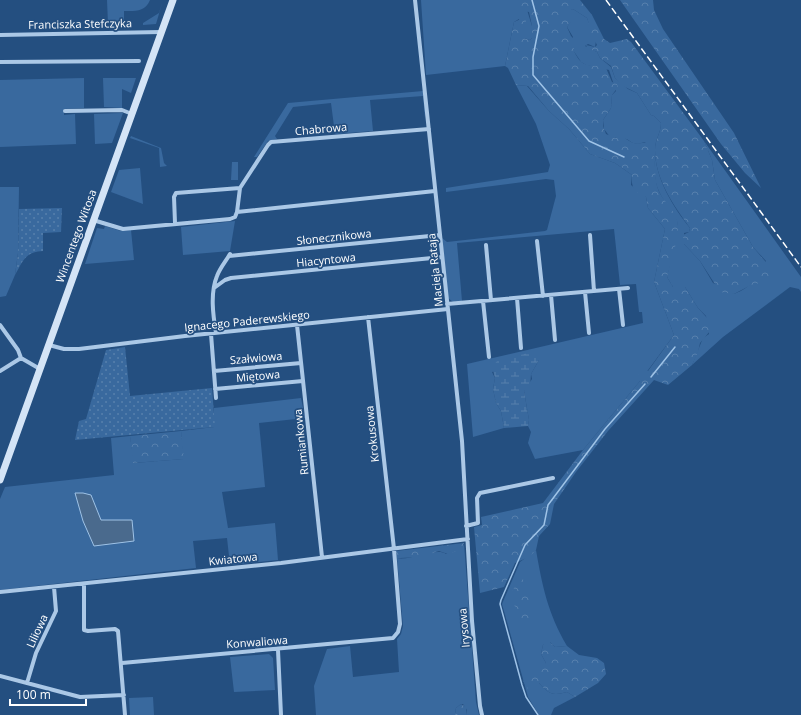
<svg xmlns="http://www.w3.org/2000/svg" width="801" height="715" font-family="'Open Sans',sans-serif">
	<defs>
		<pattern id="forest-crowns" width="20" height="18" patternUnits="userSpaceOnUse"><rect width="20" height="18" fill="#39699e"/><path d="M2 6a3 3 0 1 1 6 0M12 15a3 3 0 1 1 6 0" fill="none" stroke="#5780ad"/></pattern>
		<pattern id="wetland-marsh" width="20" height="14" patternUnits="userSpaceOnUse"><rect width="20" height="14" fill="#39699e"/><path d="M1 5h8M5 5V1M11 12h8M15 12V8" fill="none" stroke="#5780ad"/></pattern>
		<pattern id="park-dots" width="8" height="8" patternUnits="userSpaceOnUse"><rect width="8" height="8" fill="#39699e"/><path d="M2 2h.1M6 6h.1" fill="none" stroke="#5780ad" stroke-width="1.8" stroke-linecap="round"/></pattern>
	</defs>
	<rect width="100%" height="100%" fill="#244f80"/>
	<path fill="#39699e" d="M107 0H150C145 12 136 11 124 11V24H108Z
		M163 0 156 24 143 25V23L159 13Z
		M421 0H524L532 26V38L530 40 524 38 519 19 514 22 505 66 426 75Z
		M573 9 587 18 596 41 595 47 588 44 585 46 597 52 600 58 611 67 615 78 628 89 637 93 651 115 654 116 661 123C661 133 655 139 655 150 655 178 673 207 690 228L689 232 684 233V244L700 261 713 283 734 294C754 286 755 279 766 261L753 247 715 180 712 160 704 141 801 277V292L799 289 790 287 723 337 692 365 703 338 709 334 706 316 698 308 685 287H673L667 277 678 227 677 221C672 210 662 200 658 189 651 171 660 158 645 142 630 147 633 140 623 138 619 138 615 138 610 137L604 129 603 120 611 108 612 95 616 91 609 70 586 65 581 62 573 50V37L567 27 571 21 570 10Z
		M84 78V108L64 109V115L75 114 76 144 0 147V80Z
		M103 78H136L131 93 122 89V108L104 107Z
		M516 85 527 86 549 111 569 129 590 154 615 163 632 175 631 185 646 197 648 208 665 229 654 282 674 335 640 381 583 450 535 459 528 443 531 432 528 426 529 420 524 391 532 379 531 374 539 360 492 372 495 378 493 389 496 403 501 411 504 428 473 437 467 364 643 323 642 312H639L636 284 620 285 614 229 457 243 462 301 453 302 448 298 442 238 447 242 545 231 547 230 556 196 554 180 546 179 446 192V188L548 172 550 165 536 124Z
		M423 91 426 110 425 118 423 96 370 100 373 131 335 134 331 103 293 107 275 136 277 139 268 141 257 157H254L288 103Z
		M121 113H123L112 143 95 144 94 114Z
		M131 136 161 148 164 163 167 166 160 167 159 148 130 138Z
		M232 162H238V180H231Z
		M140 168 143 204 111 192 119 170Z
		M0 187H19L18 253 15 275 6 296 0 297Z
		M235 221 230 251 183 255 181 227Z
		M105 226 121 231 131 230 134 260 85 264 97 228 104 229Z
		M301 398 305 418 259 423 265 487 222 492 228 528 275 523 278 560 230 565 227 538 193 541 196 568 0 590V499L5 487 114 475 111 438 130 436 134 463 183 459 181 431 214 427V408Z
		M464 543 476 702 479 715H467V710L463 704H461L456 708 455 715H316L314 686 327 649 350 646 353 677 399 672 397 639 401 634 403 626 397 558C410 561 437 547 446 554L464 545Z
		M536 550C542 585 548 614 567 646L555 647 550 642 543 645 541 654 546 663 539 683C549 694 552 696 567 692L575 697 554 708 551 715H539L528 697 502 604 520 562Z
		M269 654 273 658 275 690 234 692 230 657Z
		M153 697 154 715H130L129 698Z"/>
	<path fill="url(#forest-crowns)" d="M524 0H580L592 15 604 39 610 43 627 39 631 42 704 141 712 160 715 180 753 247 771 268 772 273 769 278 764 282 751 285 734 294 720 292 700 261 684 244 683 235 689 232 690 228C674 206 655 179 655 150 655 139 661 133 661 123L654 116 651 115 637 93 623 86 615 78 611 66 600 58 597 52 587 48 586 45 595 47 597 45 588 27 589 24 587 18 573 9 571 10V22L567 27 571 36 575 40C573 45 573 50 576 55 584 70 594 63 606 68L612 82 617 84 618 87 612 95 611 108 603 120V126L606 134 616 138H625C634 145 637 144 648 142 658 153 653 175 658 189 662 201 678 212 678 226 678 241 671 262 667 277L673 287H685L698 308 708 319 710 331 700 343 698 352 692 365 668 385 654 380 608 431 576 472 554 504 550 524 539 536 536 550 529 557 515 563 504 587 480 593 474 527 482 525 481 517 543 503 583 450 640 381 638 378 640 370 648 371 674 335 654 282 665 229 648 208 646 197C634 192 631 188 632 175L615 163 590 154 569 129 549 111 528 86 516 85 508 68 505 66 514 22 523 18 526 20 524 38 530 40 532 38V26L529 12 523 11 518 5 519 2Z
		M620 0H653L654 10 663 29 734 133 761 188 745 173 721 144Z
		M181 431 184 459 133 463 130 436Z
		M464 543 462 549 448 554 439 551 420 557 400 558H397L396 551Z
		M518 577 523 579 524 586 529 588 534 595 532 602 524 604 526 611 532 615 530 624 518 622 515 619 517 609 509 599 515 586 514 580Z
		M546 642H550L555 647 567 646 579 655 597 658 604 663 606 674 598 683 575 697 567 692C552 696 549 694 539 683L528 689 523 681 546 663 541 654 543 645Z
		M461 704 466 707 467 715H455L456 708Z"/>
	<path fill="url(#wetland-marsh)" d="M533 352 538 355 539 360 531 374 530 387 524 391 529 420 528 426 504 428 501 411 496 403 493 389 495 378 492 367 498 360Z"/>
	<path fill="url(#park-dots)" d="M62 208 61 232 43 233V251C25 252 23 261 15 275L18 253 19 209Z
		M125 347 130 396 212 388 215 427 75 440 79 421 86 419 106 350Z"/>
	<path fill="#4a6a8d" stroke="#9fc3e7" d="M75 493H83L91 495 101 520H132L134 541 94 546 83 521Z"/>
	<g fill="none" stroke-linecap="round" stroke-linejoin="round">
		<path stroke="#9fc3e7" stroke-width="1.5" d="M532 0 539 26 533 57V75L589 141 624 157
			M651 377 675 347
			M538 715 526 697 522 685 500 604 501 600 525 545 544 525 548 505 605 429 645 384"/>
		<path stroke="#abc8e6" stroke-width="4" d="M415 0 462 441 472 621 480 706 482 715
			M0 35 161 32
			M0 62 139 61
			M65 111 122 110 132 114
			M240 188 237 212 435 191
			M93 220 123 229 230 219 235 217 237 212
			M175 223 174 197 176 193 240 188 268 145 271 142 429 129
			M590 235 594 291
			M537 241 543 296
			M486 245 491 300
			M229 256 440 235
			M214 288 225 280 231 278 442 257
			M619 289 623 325
			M585 292 589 333
			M551 295 555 340
			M517 298 521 348
			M483 301 489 357
			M447 304 628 288
			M0 325 18 350 21 358
			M297 325 322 557
			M216 333C213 315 210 293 217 276 220 268 226 261 230 254
			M211 334 216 398
			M49 345 64 349H79L185 336 448 309
			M0 371 21 358 40 369
			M214 371 301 363
			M215 389 303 381
			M466 526 478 523 477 498 480 493 553 478
			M84 584V630L88 631 115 629 118 631 125 715
			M0 592 281 563 468 539
			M278 650 281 715
			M122 663 393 638 398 632 400 624 394 549 368 317
			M0 676 80 697 124 695
			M27 683 36 653 56 611 54 587"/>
		<path stroke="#d4e4f6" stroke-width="7" d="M0 480 173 0"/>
		<path stroke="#fff" stroke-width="1.5" stroke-dasharray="7 3" stroke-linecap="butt" d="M606 0 801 267"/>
	</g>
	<g text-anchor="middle" stroke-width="3.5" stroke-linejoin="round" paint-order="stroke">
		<g font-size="11" fill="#fff" stroke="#244f80">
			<text transform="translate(80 24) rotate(-1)" y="4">Franciszka Stefczyka</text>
			<text transform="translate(321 129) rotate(-5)" y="4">Chabrowa</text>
			<text transform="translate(76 236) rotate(-70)" y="4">Wincentego Witosa</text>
			<text transform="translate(334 237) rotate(-6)" y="4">Słonecznikowa</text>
			<text transform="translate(326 260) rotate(-6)" y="4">Hiacyntowa</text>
			<text transform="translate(435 270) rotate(-96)" y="4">Macieja Rataja</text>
			<text transform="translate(247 321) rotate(-6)" y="4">Ignacego Paderewskiego</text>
			<text transform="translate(256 358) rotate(-5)" y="4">Szałwiowa</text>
			<text transform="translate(258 376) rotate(-5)" y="4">Miętowa</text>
			<text transform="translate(372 434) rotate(-96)" y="4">Krokusowa</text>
			<text transform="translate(301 442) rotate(-96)" y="4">Rumiankowa</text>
			<text transform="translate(233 559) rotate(-6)" y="4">Kwiatowa</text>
			<text transform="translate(464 628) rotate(-95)" y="4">Irysowa</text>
			<text transform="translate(37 631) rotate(-65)" y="4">Liliowa</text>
			<text transform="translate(257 642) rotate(-4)" y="4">Konwaliowa</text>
		</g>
	</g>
	<path d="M10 699v6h76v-6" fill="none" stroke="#ffffff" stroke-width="2"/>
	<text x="16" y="699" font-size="12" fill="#ffffff" stroke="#244f80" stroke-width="3" paint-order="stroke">100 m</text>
</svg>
